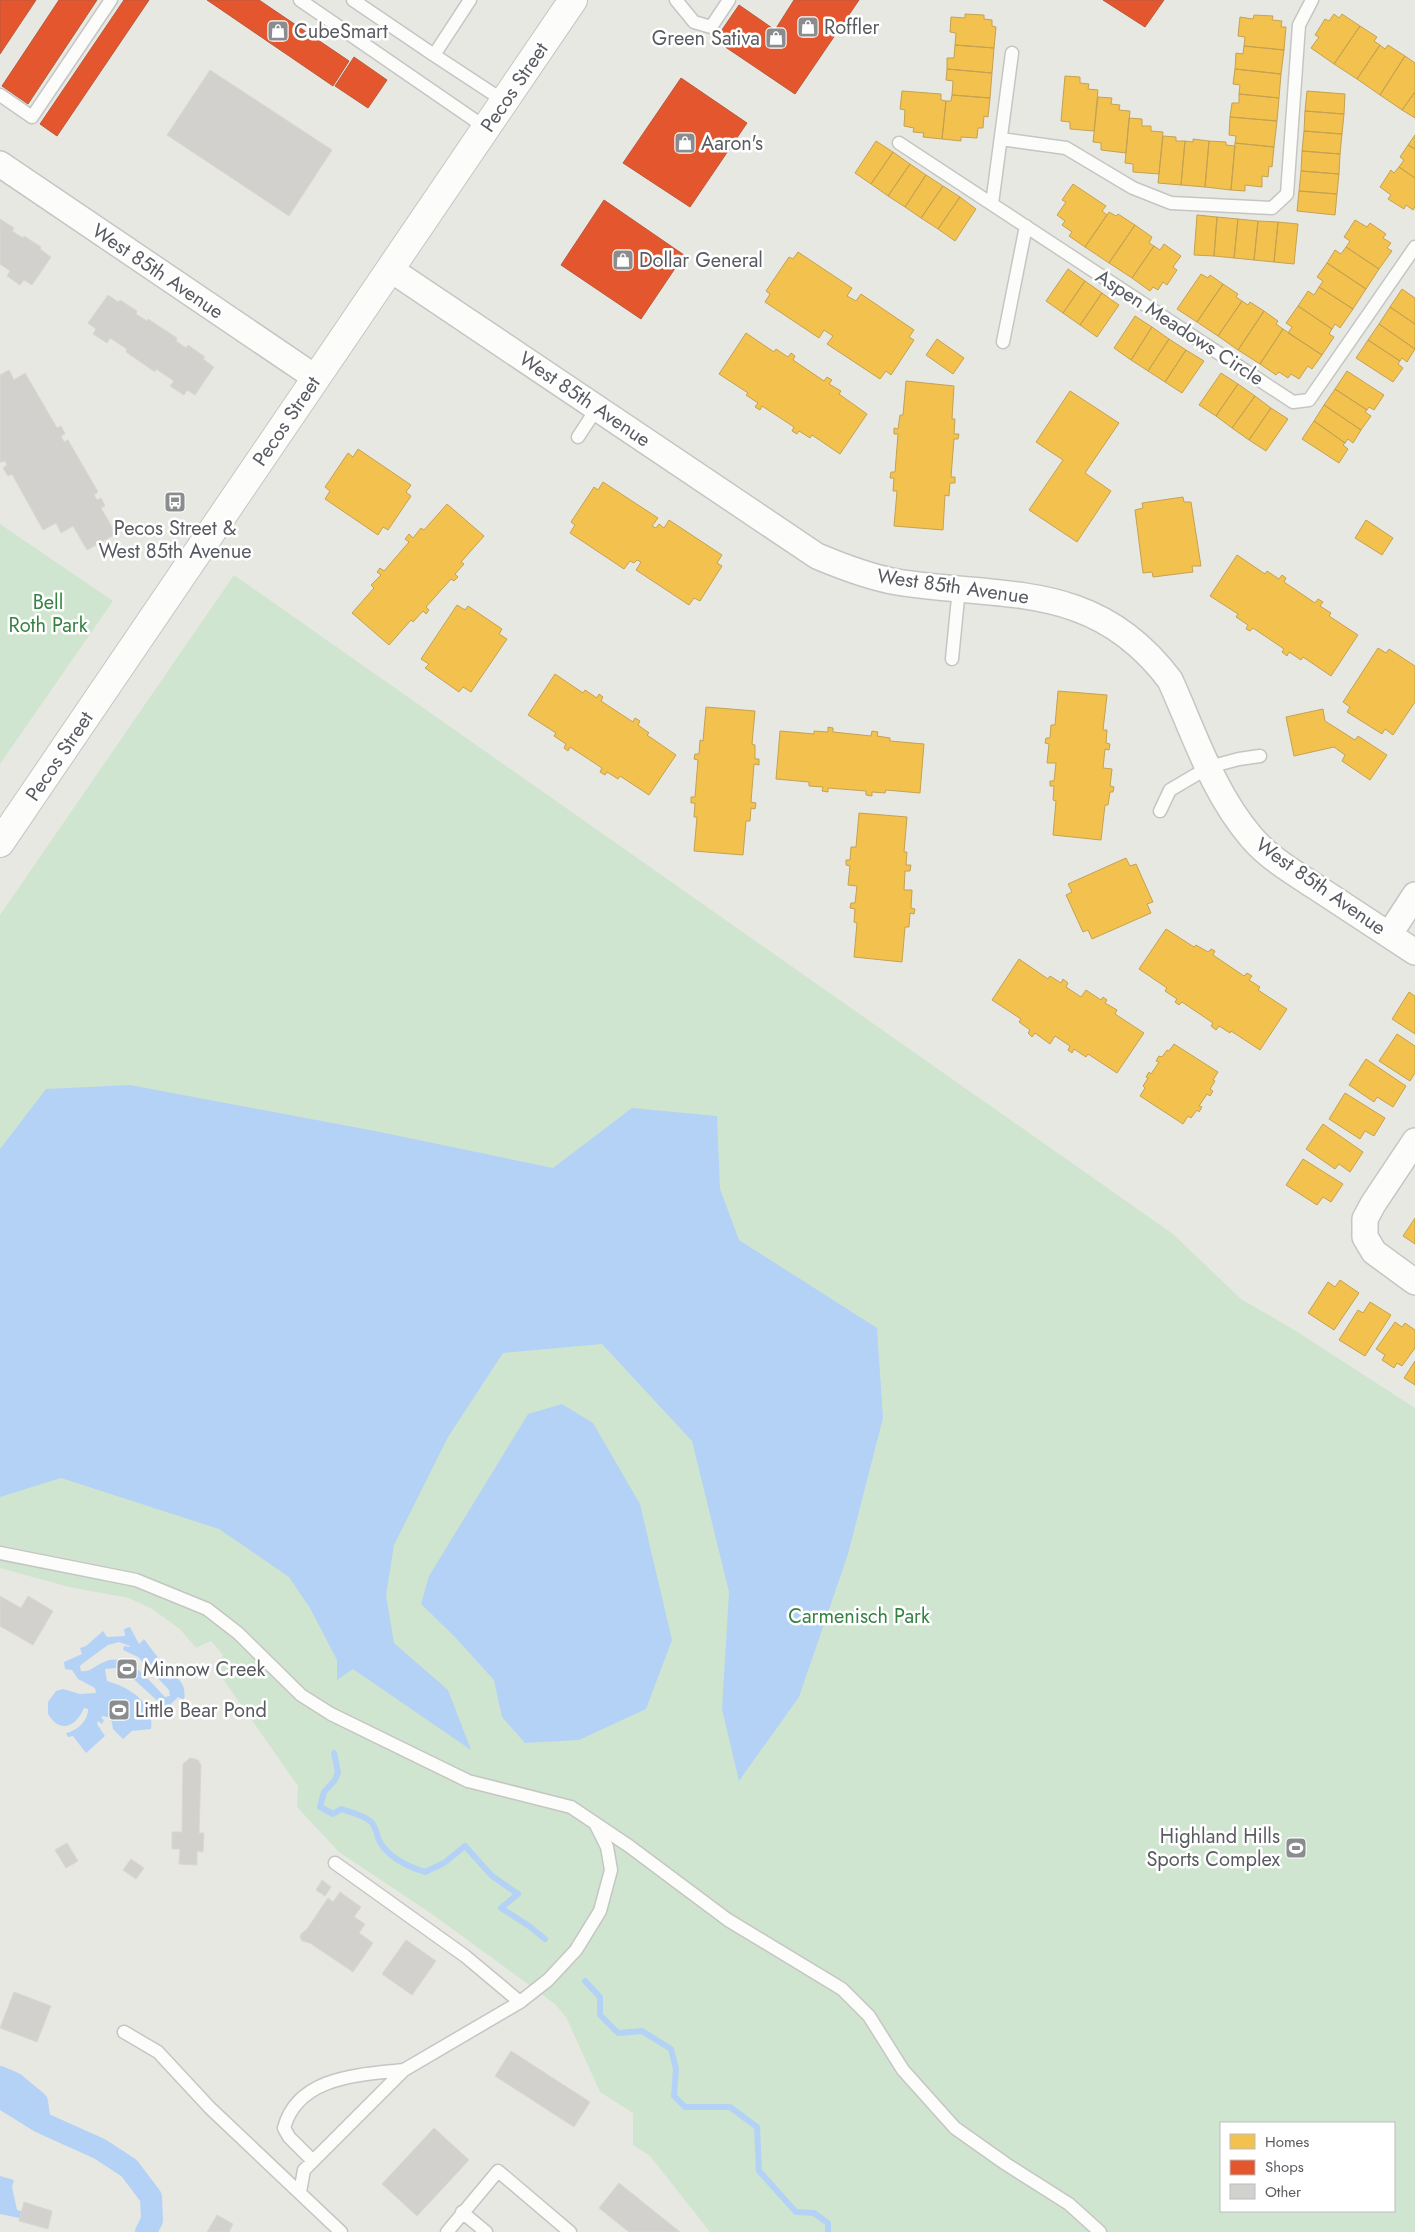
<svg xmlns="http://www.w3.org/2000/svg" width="1415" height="2232" font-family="Jost,sans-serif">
	<rect width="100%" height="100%" fill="#e8e8e2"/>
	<path fill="#cfe5cf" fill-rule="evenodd" d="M0 524 113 601 0 764Z
		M234 575 1173 1234 1241 1299 1296 1331 1415 1408V2232H710L650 2156 633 2145V2113L600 2092 566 2017 555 2004 432 1914 339 1852 297 1807 298 1786 216 1669 223 1655 211 1641 196 1648 180 1629 152 1609 129 1598 69 1587 0 1568V915ZM1221 2123H1394V2211H1221Z"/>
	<path fill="#b4d2f6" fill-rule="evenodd" d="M130 1085 375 1131 553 1168 632 1108 717 1116 720 1189 739 1240 877 1328 883 1418 848 1554 799 1697 739 1781 722 1709 729 1592 692 1441 602 1344 503 1353 448 1437 394 1545 386 1595 394 1643 448 1690 471 1750 353 1669 337 1680V1660L310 1608 289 1577 219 1529 61 1478 0 1497V1149L46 1089Z
		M562 1404 593 1423 640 1504 672 1640 646 1709 579 1740 525 1743 502 1717 494 1680 454 1636 421 1604 429 1576 528 1414Z
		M130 1627 139 1644 144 1639 165 1667 160 1671 170 1680 174 1675C183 1682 186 1689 184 1700L178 1697 170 1705 171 1709 164 1711 163 1706 128 1674 117 1668 105 1669 107 1681C129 1687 155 1703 151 1729L132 1731 123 1739 113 1729 111 1718 103 1716 101 1718 104 1720 102 1724 98 1721 97 1724 105 1736 86 1753 73 1736 68 1737 66 1733C77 1731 88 1721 88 1709L84 1708C76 1727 60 1734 48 1714V1702L56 1691 63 1689 80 1694 96 1693 95 1688 78 1679 72 1670 65 1669 64 1662 82 1654 80 1648 86 1646 103 1631 107 1637 125 1636 124 1629ZM119 1642 130 1646V1647L124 1646 123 1650 138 1657 169 1690 170 1696 165 1697C149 1681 127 1649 102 1663 95 1666 88 1673 81 1671L80 1666 82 1664 108 1645Z
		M0 2176 14 2180 12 2187 17 2210 30 2214 29 2220 0 2214Z"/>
	<path fill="#f2c14e" stroke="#c4a253" d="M965 14 984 15V19L992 20V26L996 27 994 48 955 45 956 33 950 32 951 17 965 18Z
		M1334 14 1339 18 1342 14 1360 26 1334 64 1311 48 1319 37 1315 35 1325 19 1329 21Z
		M1254 15 1273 16 1272 20 1282 21 1281 27H1286L1284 50 1244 46 1245 37 1238 36 1240 17 1253 19Z
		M1360 26 1377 37 1374 41 1380 45 1357 79 1334 64Z
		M955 45 994 48 992 73 947 69V58H954Z
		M1380 45 1385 49 1388 45 1405 56 1380 95 1357 79Z
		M1244 46 1284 50 1281 74 1235 69 1236 53 1243 54Z
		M1405 56 1415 63V92L1402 110 1380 95Z
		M947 69 992 73 990 98 952 95 953 81 946 80Z
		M1235 69 1281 74 1279 98 1239 94 1240 85 1233 84Z
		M1065 76 1080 77V83L1089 84 1088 89 1098 90 1094 131 1070 129V122L1061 121Z
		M902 91 941 94V100L946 101 942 139 923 137 924 133 913 132 914 128 904 126 905 110 900 109Z
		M1307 91 1345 94 1344 114 1305 111Z
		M1415 92V118L1402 110Z
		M1239 94 1279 98 1277 121 1230 117 1232 103H1239Z
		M952 95 990 98 988 117 984 116 983 128H978L977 138 961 137V141L942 139 946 101H951Z
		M1098 97 1112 98 1111 104 1120 105 1119 110 1130 111 1126 153 1101 150V143L1093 142Z
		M1305 111 1344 114 1342 134 1304 131Z
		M1230 117 1277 121 1274 147 1235 143 1236 136 1229 135Z
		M1129 118 1142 119V126H1151V131L1163 132 1159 174 1133 172V164L1125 163Z
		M1304 131 1342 134 1340 154 1302 151Z
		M1415 135V149L1408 145Z
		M1163 136 1176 137V141H1185L1181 185 1158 183Z
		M1193 139 1209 141 1205 187 1181 185 1185 141 1193 142Z
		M876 141 893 152 871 184 855 173Z
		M1209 141 1226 142V145L1235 146 1231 190 1205 187Z
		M1235 143 1274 147 1272 167 1269 166 1268 177 1262 176V187L1245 185V191L1231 190Z
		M1408 145 1415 149V178L1399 167 1404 160 1400 157Z
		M1302 151 1340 154 1339 174 1301 171Z
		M893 152 910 164 888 196 871 184Z
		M910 164 926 175 905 207 888 196Z
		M1399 167 1415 178V207L1413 210 1406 205 1404 209 1388 199 1391 195 1380 187 1391 170 1394 173Z
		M1301 171 1339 174 1337 194 1299 191Z
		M926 175 943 186 921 218 905 207Z
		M1073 184 1106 206 1102 211 1107 215 1085 247 1069 236 1072 232 1062 225 1065 221 1057 215 1066 202 1062 200Z
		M943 186 960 197 938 229 921 218Z
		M1299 191 1337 194 1335 215 1297 211Z
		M960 197 976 209 955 241 938 229Z
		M1109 212 1116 216 1118 214 1135 225 1109 263 1085 247Z
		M1197 215 1217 217 1214 256 1194 255Z
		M1217 217 1238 219 1234 258 1214 256Z
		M1238 219 1258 221 1254 260 1234 258Z
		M1355 220 1367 227 1370 223 1386 234 1383 238 1391 243 1387 248 1392 251 1379 269 1346 247 1350 241 1344 237Z
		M1258 221 1278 222 1274 262 1254 260Z
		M1278 222 1298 224 1294 264 1274 262Z
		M1135 225 1152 237 1149 243 1154 246 1132 278 1109 263Z
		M1164 244 1181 256 1173 267 1177 270 1167 285 1163 282 1158 290 1153 287 1150 291 1132 278 1154 246 1160 250Z
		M1346 247 1379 269 1366 289 1327 263 1335 250 1341 254Z
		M798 252 852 288 847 296 856 301 861 294 914 330 909 337 914 340 891 375 886 371 880 379 827 344 833 336 824 330 819 338 765 302 770 294 766 291 789 257 793 259Z
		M1327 263 1366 289 1353 309 1319 287 1323 281 1317 277Z
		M1068 269 1085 281 1063 313 1046 301Z
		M1201 274 1208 278 1210 275 1223 284 1197 322 1177 309Z
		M1085 281 1102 293 1080 325 1063 313Z
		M1223 284 1238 294 1236 297 1242 301 1218 336 1197 322Z
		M1319 287 1353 309 1340 328 1335 324 1332 329 1298 306 1308 291 1314 295Z
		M1402 289 1415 298V324L1390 307Z
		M1102 293 1119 305 1097 337 1080 325Z
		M1242 301 1248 305 1250 302 1264 311 1238 350 1218 336Z
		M1298 306 1332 329 1329 334 1334 337 1322 355 1288 333 1292 327 1286 323Z
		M1390 307 1415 324V349L1379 324Z
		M1264 311 1278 321 1276 324 1283 329 1260 364 1238 350Z
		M1135 316 1152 327 1131 360 1114 348Z
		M1379 324 1415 349 1407 362 1402 358 1400 361 1368 340Z
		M1152 327 1169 339 1148 371 1131 360Z
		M1283 329 1322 355 1312 369 1308 366 1299 379 1291 374 1288 378 1279 372 1276 375 1260 364Z
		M746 333 774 352 776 349 788 357 791 353 795 356 793 360 824 381 827 377 832 380 829 384 841 391 839 394 867 414 840 454 812 435 810 438 799 431 797 434 792 431 794 427 762 406 760 410 755 407 758 403 746 395 748 393 719 374Z
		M937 339 964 358 953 374 926 355Z
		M1169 339 1186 350 1165 382 1148 371Z
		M1368 340 1400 361 1398 364 1403 368 1393 382 1356 358Z
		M1186 350 1204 361 1182 393 1165 382Z
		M1347 371 1384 395 1374 410 1369 407 1367 410 1335 389Z
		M1221 373 1238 384 1216 416 1199 405Z
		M906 381 954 386 952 419H955L954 434H959L958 439H954L951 477H955V483H950L949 496 945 495 943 530 894 526 897 491H893L894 478H890L891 472H895L898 434H894V428L898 429 900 415H903Z
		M1238 384 1255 396 1232 428 1216 416Z
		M1335 389 1367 410 1365 412 1371 416 1361 430 1324 405Z
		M1070 391 1119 423 1085 473 1111 491 1077 542 1029 510 1063 460 1036 442Z
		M1255 396 1271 408 1249 440 1232 428Z
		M1324 405 1361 430 1353 443 1348 439 1345 443 1314 421Z
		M1271 408 1288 419 1266 451 1249 440Z
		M1314 421 1345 443 1343 445 1348 449 1339 463 1302 439Z
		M358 449 411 485 406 492 411 496 388 530 383 527 378 535 325 499 330 491 325 487 348 453 353 457Z
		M603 482 658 518 652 526 656 528 659 524 664 528 669 520 722 555 717 563 722 566 700 601 694 598 689 605 636 570 641 562 637 560 634 563 630 561 624 569 570 533 575 525 571 522 594 487 598 490Z
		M1183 497 1184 502H1191L1201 566H1192L1193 572 1153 577 1152 572 1143 573 1135 510 1143 508 1142 503Z
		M447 504 484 536 461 562 464 564 455 574 458 577 454 581 451 579 426 607 429 610 426 614 423 611 413 622 411 620 389 645 352 613 374 588 371 585 381 575 377 572 380 568 384 571 409 542 405 539 409 534 413 538 421 528 424 530Z
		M1366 520 1393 538 1382 555 1355 538Z
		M1237 555 1265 574 1267 571 1279 579 1282 575 1286 578 1284 582 1315 603 1318 599 1323 602 1320 606 1331 613 1329 616 1358 635 1331 676 1303 657 1301 660 1289 652 1287 656 1282 652 1284 649 1253 628 1250 631 1246 629 1248 625 1236 617 1238 614 1210 596Z
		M457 605 465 610 468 606 502 629 499 634 507 639 471 692 463 687 459 692 425 668 429 664 421 659Z
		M1378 648 1386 653 1389 649 1415 666V702L1393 735 1385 729 1382 734 1347 712 1350 707 1343 702Z
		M555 674 583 693 585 690 597 698 599 694 603 697 601 701 633 722 635 718 640 721 638 725 649 733 647 735 676 755 649 795 620 776 618 779 607 772 605 775 600 772 602 768 570 747 568 751 564 748 566 744 554 736 556 733 528 715Z
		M1058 691 1107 695 1103 730H1107L1106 743 1110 744 1109 750 1105 749 1103 768 1112 769 1110 786 1114 787 1113 792H1110L1108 805H1105L1101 840 1053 835 1056 801 1053 800 1054 786H1050V781H1054L1056 763H1047L1049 744 1045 743 1046 738H1050L1051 725H1055Z
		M706 707 755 711 752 744 755 745V759H759V765L754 764 751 802 756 803 755 809 751 808 750 821H746L743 855 694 851 697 817H694L695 803H691V797H695L698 760 694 759 695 754H699L700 740 703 741Z
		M1323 709 1325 721 1355 740 1358 736 1387 755 1370 780 1342 761 1345 755 1334 747 1294 756 1286 717Z
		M828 727 833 728V732L871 736 872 731 878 732 877 736 890 738V741L924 744 920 793 886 790 885 793 872 792V796L866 795V791L828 788V792L822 791 823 787 809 786V782L776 779 780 731 814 734V731L828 732Z
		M859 813 907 817 904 852H907L906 865H911L910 871H905L904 890H912L911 908 915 909 914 914 910 913 909 927H905L902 962 854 957 857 923 854 922 855 909 850 908 851 903H855L857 886 848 885 850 866 846 865V860H850L851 847H856Z
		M1126 858 1130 866 1136 864 1153 902 1147 904 1151 913 1092 939 1088 930 1083 932 1066 895 1072 892 1068 884Z
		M1166 929 1194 947 1196 945 1208 952 1211 949 1215 951 1213 955 1244 976 1247 973 1252 976 1249 980 1260 987 1258 990 1287 1009 1260 1050 1231 1031 1230 1033 1219 1026 1216 1030 1211 1026 1213 1023 1182 1002 1179 1005 1175 1002 1177 999 1165 991 1167 988 1139 969Z
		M1019 959 1048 979 1050 976 1061 983 1063 979 1068 983 1066 987 1081 997 1086 990 1101 1000 1103 997 1107 1000 1105 1003 1117 1010 1115 1014 1144 1033 1117 1073 1088 1054 1086 1057 1074 1049 1072 1053 1068 1050 1070 1046 1055 1036 1050 1044 1035 1033 1032 1037 1028 1033 1030 1030 1019 1022 1021 1019 992 1000Z
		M1409 992 1415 996V1034L1392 1019Z
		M1397 1034 1415 1046V1073L1410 1081 1379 1061Z
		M1174 1044 1218 1072 1213 1080 1215 1081 1210 1089 1213 1091 1210 1096 1207 1094 1199 1106 1202 1107 1199 1112 1197 1110 1191 1118 1188 1116 1183 1124 1140 1096 1145 1088 1143 1086 1148 1078 1146 1077 1149 1072 1151 1074 1159 1062 1156 1061 1159 1056 1162 1057 1167 1050 1169 1051Z
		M1366 1059 1406 1086 1393 1107 1377 1097 1374 1102 1349 1085Z
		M1345 1093 1385 1118 1374 1136 1365 1131 1360 1139 1329 1119Z
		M1323 1124 1363 1152 1350 1172 1339 1164 1335 1169 1306 1149Z
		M1303 1159 1343 1184 1331 1202 1323 1197 1317 1205 1286 1185Z
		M1415 1218V1244L1403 1236Z
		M1340 1280 1359 1293 1334 1330 1308 1313 1328 1282 1335 1287Z
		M1370 1302 1391 1315 1365 1356 1339 1340 1358 1310 1363 1313Z
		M1395 1322 1402 1327 1405 1323 1415 1330V1348L1402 1366 1397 1363 1394 1368 1382 1360 1385 1355 1376 1349Z
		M1415 1361V1385L1404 1378Z"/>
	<path fill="#e4572e" stroke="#ba583d" d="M0 0H36L0 54Z
		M59 0H97L28 104 2 86Z
		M124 0H149L57 136 40 124Z
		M207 0H259L349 61 333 86Z
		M794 0H859L795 94 715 40 739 5 775 30Z
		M1103 0H1164L1145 27Z
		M354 57 387 80 368 108 335 86Z
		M681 78 747 123 690 207 623 163Z
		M604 200 684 255 641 319 561 265Z"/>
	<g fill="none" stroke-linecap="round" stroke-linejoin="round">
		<path stroke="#b4d2f6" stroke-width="6" d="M334 1753 338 1772 335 1780 324 1792 320 1807 333 1814 341 1809C349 1812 363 1815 370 1821 377 1826 376 1836 380 1842 389 1858 409 1867 425 1872L444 1863 465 1846 492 1876 518 1894 501 1908 529 1926 545 1939
			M585 1981 600 1997V2015L618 2033 642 2031 671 2049 676 2069 674 2096 685 2107H730L757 2127 759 2171 796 2212 814 2213 828 2223V2232"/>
		<path stroke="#b4d2f6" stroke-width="22" d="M0 2077 14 2083 37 2102 40 2122
			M0 2097 40 2122 100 2149 129 2168 151 2197 152 2220 146 2232"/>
	</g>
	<path fill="#d2d1cd" stroke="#d8d7d2" d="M210 70 332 150 289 216 167 135Z
		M0 219 14 228 12 231 23 238 24 236 41 247 40 249 51 257 32 285 24 280 20 285 7 276 10 271 0 264Z
		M108 295 118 302 120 300 137 311 136 314 147 321 148 319 177 338 176 341 186 348 188 345 205 357 203 359 214 367 195 395 187 390 184 395 170 386 174 381 156 369 155 372 126 352 127 349 110 338 107 343 93 334 96 329 88 323Z
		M9 370 14 380 25 373 57 428 61 426 65 434 61 436 64 442 68 440 98 492 94 495 97 500 101 498 105 506 101 508 116 534 87 550 73 526 61 533 56 523 43 530 12 474 8 476 3 468 7 465 5 461 0 462V375Z
		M0 1596 21 1608 28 1596 53 1611 33 1645 0 1626Z
		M190 1758 198 1760 201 1765 199 1833H204L203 1852 197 1851V1865L179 1864 180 1849H172V1832H182L183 1764Z
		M67 1843 78 1861 66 1868 55 1850Z
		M131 1859 144 1868 136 1879 123 1870Z
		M322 1880 331 1887 325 1896 316 1890Z
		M340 1892 361 1907 354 1917 365 1924 359 1933 373 1943 353 1972 310 1943 302 1941 300 1937 301 1934 307 1929 328 1898 333 1902Z
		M406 1940 436 1961 412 1995 382 1974Z
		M14 1992 51 2006 37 2042 0 2028Z
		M511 2051 590 2102 574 2127 495 2076Z
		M434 2128 469 2160 417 2216 382 2184Z
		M619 2183 680 2232H629L599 2208Z
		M24 2202 52 2211 48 2229 19 2221Z
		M217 2215 233 2224 229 2232H207Z"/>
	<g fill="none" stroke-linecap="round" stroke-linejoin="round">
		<g stroke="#c5c6c4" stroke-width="15">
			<path id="service" d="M300 0 486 128
				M353 0 434 55
				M470 0 434 55 504 101
				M676 0 694 22 711 27 729 0
				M0 95 32 117 111 0
				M1001 139 1066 148 1133 188 1171 203 1272 208 1287 194 1299 25 1312 0
				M899 143 1293 402 1309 400 1415 247
				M992 204 1012 53
				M1003 342 1026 226
				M578 437 597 408
				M952 659 959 588
				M1160 811 1170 790 1209 767 1239 759 1260 756
				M0 1553 136 1580 207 1609 238 1633 301 1695 331 1714 468 1781 571 1807 629 1846 728 1920 842 1989 869 2016 903 2070 955 2128 1006 2164 1069 2204 1100 2232
				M335 1863 465 1956 520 2002
				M124 2032 158 2052 210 2108 341 2232
				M313 2161 289 2137 284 2128C298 2076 359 2075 404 2070
				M300 2192 304 2170 404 2070 520 2002 548 1980 576 1950 600 1911 611 1870 607 1847 596 1825
				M462 2212 486 2232
				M447 2232 498 2171 570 2232"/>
		</g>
		<g stroke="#c5c6c4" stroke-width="28">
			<path id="minor" d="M0 164 316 378
				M390 269 817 556C843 567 869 577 897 582 1005 599 1095 580 1170 680 1194 733 1213 793 1252 838 1270 859 1296 874 1319 889 1351 910 1383 931 1415 952
				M1389 935 1415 895
				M1415 1141 1373 1204 1365 1219V1237L1374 1252 1415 1282"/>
		</g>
		<g stroke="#c5c5c4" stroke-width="30">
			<path id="secondary" d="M0 843 573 0"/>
		</g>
		<use href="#service" stroke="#fcfcfb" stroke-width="12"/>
		<use href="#minor" stroke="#fcfcfb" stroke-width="25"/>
		<use href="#secondary" stroke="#fcfcfb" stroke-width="28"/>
	</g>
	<defs>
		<g id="shop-square" transform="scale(1.125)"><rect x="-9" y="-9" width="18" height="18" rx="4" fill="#8a8c8e" stroke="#fff"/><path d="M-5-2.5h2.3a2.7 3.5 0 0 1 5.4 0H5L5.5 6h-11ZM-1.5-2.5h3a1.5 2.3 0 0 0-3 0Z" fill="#fff"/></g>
		<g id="bus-square" transform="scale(1.125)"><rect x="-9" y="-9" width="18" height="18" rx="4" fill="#8a8c8e" stroke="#fff"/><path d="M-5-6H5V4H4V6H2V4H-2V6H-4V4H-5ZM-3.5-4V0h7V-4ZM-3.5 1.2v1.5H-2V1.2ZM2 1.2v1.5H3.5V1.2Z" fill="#fff"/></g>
		<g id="stadium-square" transform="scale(1.125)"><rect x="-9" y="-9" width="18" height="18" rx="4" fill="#8a8c8e" stroke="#fff"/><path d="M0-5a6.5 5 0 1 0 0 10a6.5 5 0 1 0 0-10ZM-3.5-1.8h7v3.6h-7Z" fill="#fff"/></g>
	</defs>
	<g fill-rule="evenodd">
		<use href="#shop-square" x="808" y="27"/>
		<use href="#shop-square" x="278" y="31"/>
		<use href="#shop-square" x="776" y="38"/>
		<use href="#shop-square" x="685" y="143"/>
		<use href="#shop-square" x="623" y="260"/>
		<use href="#bus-square" x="175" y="502"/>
		<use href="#stadium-square" x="127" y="1669"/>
		<use href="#stadium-square" x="119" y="1710"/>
		<use href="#stadium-square" x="1296" y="1848"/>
	</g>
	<g text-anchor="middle" stroke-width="5" stroke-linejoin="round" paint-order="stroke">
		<g font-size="20" fill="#585b60" stroke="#fff" text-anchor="start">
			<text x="824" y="34">Roffler</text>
			<text x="294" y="38">CubeSmart</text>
			<text x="760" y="45" text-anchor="end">Green Sativa</text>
			<text x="701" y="150">Aaron's</text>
			<text x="639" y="267">Dollar General</text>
			<text x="175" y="535" text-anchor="middle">Pecos Street &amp;<tspan x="175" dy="23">West 85th Avenue</tspan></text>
			<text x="143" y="1676">Minnow Creek</text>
			<text x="135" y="1717">Little Bear Pond</text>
			<text x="1280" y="1843" text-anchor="end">Highland Hills<tspan x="1280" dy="23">Sports Complex</tspan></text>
		</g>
		<g font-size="20" fill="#585b60" stroke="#fff">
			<text transform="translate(514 87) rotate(-56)" y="7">Pecos Street</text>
			<text transform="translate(158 271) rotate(34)" y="7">West 85th Avenue</text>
			<text transform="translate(1180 327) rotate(33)" y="7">Aspen Meadows Circle</text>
			<text transform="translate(585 399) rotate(34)" y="7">West 85th Avenue</text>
			<text transform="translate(286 421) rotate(-56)" y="7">Pecos Street</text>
			<text transform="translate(953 586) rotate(8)" y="7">West 85th Avenue</text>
			<text transform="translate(59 756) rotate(-56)" y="7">Pecos Street</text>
			<text transform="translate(1321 886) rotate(35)" y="7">West 85th Avenue</text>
		</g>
		<g font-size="20" fill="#358242" stroke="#fff">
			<text x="48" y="609">Bell<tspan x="48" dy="23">Roth Park</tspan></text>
			<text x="859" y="1623">Carmenisch Park</text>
		</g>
	</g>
	<rect x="1220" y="2122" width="175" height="90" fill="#ffffff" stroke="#bcbdbf"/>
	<rect x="1230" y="2134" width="25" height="15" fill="#f2c14e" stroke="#bcbdbf"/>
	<text x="1265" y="2147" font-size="15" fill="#585b60">Homes</text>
	<rect x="1230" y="2160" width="25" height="15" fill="#e4572e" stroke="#bcbdbf"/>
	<text x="1265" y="2172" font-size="15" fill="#585b60">Shops</text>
	<rect x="1230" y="2184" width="25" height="15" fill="#d2d1cd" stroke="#bcbdbf"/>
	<text x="1265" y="2197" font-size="15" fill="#585b60">Other</text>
</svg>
